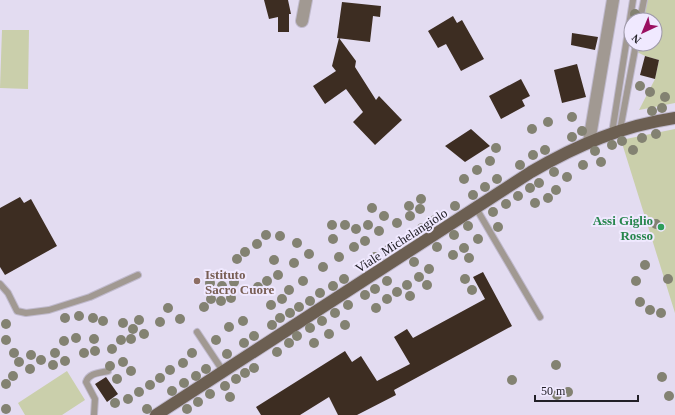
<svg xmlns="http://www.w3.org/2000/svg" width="675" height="415" font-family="Georgia,serif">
	<rect width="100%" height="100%" fill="#e3dcf1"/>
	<path fill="#cacfab" d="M644 0H675V103L639 110 655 79 659 60 645 56 635 51 636 44H655V20H640Z
		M2 30H29L28 89 0 88Z
		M675 129V313L621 140Z
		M67 371 85 400 62 415H25L18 403Z"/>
	<path fill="#3d2d22" d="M264 0H288L291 14H289V32H278V17L269 19Z
		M342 2 381 6 380 17 373 16 370 42 337 38Z
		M453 16 457 23 462 20 484 59 461 71 446 44 438 48 428 31Z
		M572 33 598 37 595 50 571 45Z
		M339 38 356 61 355 67 376 100 379 96 402 120 375 145 353 122 363 112 346 89 325 104 313 86 336 71 332 66Z
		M645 56 659 60 655 79 640 75Z
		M577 64 586 97 562 103 554 70Z
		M521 79 530 96 522 100 525 106 501 119 489 96Z
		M471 129 490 146 465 162 445 146Z
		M20 197 24 203 31 199 57 246 5 275 0 267V208Z
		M483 272 512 326 394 390 396 395 357 415H338L329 397 300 415H261L256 407 345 351 352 362 361 356 377 381 410 364 394 337 407 329 413 338 485 299 473 277Z
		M106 377 118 394 107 402 95 384Z"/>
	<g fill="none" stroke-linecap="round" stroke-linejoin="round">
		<g stroke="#c0bacd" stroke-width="8">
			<path id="lane" d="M640 20 644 0
				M620 130 636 44
				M612 133 633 0
				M476 208 540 317
				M0 284 8 293 17 311 26 313 49 310 90 297 138 275
				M197 332 223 371
				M94 415 95 399 86 382C89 373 99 373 108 371"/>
		</g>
		<g stroke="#c0bacd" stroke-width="14">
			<path id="street" d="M302 21 306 0
				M589 142 613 0"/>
		</g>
		<g stroke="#c0bacd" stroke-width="14">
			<path id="primary" d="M156 415 531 172C577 145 622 126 675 118"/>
		</g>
		<use href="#lane" stroke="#a19992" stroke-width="6"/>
		<use href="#street" stroke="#a19992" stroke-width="12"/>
		<use href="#primary" stroke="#6c5f52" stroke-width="12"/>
	</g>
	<g fill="#838272">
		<circle cx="635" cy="14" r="5"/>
		<circle cx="640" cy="86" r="5"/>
		<circle cx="650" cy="92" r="5"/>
		<circle cx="665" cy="97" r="5"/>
		<circle cx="662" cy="108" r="5"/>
		<circle cx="652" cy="111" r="5"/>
		<circle cx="572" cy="117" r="5"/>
		<circle cx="548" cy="122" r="5"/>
		<circle cx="532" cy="129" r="5"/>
		<circle cx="582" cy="131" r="5"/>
		<circle cx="656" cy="134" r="5"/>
		<circle cx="572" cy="137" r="5"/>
		<circle cx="642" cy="138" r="5"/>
		<circle cx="622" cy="141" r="5"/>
		<circle cx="612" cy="145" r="5"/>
		<circle cx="496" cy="148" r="5"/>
		<circle cx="545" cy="150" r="5"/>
		<circle cx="633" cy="150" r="5"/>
		<circle cx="595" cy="151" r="5"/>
		<circle cx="533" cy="155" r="5"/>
		<circle cx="490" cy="161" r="5"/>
		<circle cx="601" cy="162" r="5"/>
		<circle cx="520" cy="165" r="5"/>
		<circle cx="583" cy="165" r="5"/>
		<circle cx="477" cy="170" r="5"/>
		<circle cx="554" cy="172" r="5"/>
		<circle cx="567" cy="177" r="5"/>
		<circle cx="464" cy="179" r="5"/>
		<circle cx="497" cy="179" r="5"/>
		<circle cx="539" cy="183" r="5"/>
		<circle cx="485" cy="187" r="5"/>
		<circle cx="530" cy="188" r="5"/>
		<circle cx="556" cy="190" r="5"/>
		<circle cx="473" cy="195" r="5"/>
		<circle cx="518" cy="196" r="5"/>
		<circle cx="548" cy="198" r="5"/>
		<circle cx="421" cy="199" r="5"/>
		<circle cx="535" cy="203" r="5"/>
		<circle cx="506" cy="204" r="5"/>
		<circle cx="409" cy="206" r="5"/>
		<circle cx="455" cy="206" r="5"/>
		<circle cx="372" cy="208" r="5"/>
		<circle cx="420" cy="209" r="5"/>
		<circle cx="493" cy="212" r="5"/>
		<circle cx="384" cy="216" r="5"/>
		<circle cx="410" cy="216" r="5"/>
		<circle cx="435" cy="220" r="5"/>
		<circle cx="397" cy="223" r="5"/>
		<circle cx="656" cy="224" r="5"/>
		<circle cx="332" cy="225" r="5"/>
		<circle cx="345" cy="225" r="5"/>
		<circle cx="368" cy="225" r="5"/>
		<circle cx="468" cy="226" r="5"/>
		<circle cx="498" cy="227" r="5"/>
		<circle cx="422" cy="228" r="5"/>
		<circle cx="356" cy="229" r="5"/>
		<circle cx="379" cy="231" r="5"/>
		<circle cx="266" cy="235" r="5"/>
		<circle cx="412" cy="235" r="5"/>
		<circle cx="454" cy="235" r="5"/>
		<circle cx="280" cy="236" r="5"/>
		<circle cx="333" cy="239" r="5"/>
		<circle cx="478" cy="239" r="5"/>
		<circle cx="365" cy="241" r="5"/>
		<circle cx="401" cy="242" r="5"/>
		<circle cx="297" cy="243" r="5"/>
		<circle cx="257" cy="244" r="5"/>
		<circle cx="354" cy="247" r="5"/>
		<circle cx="437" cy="247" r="5"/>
		<circle cx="464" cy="248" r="5"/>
		<circle cx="389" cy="249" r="5"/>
		<circle cx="245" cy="252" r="5"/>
		<circle cx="309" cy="254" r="5"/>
		<circle cx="453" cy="255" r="5"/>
		<circle cx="339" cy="257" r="5"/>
		<circle cx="375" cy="257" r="5"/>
		<circle cx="469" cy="258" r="5"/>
		<circle cx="237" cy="259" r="5"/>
		<circle cx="274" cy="260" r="5"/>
		<circle cx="414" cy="262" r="5"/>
		<circle cx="294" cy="263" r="5"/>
		<circle cx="366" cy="264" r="5"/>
		<circle cx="645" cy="265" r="5"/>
		<circle cx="323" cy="267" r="5"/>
		<circle cx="429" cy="269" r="5"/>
		<circle cx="278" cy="275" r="5"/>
		<circle cx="220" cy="276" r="5"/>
		<circle cx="419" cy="277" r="5"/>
		<circle cx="344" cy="279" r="5"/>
		<circle cx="465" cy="279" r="5"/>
		<circle cx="668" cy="279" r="5"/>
		<circle cx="267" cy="281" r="5"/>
		<circle cx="303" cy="281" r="5"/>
		<circle cx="387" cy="281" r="5"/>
		<circle cx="636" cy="281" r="5"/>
		<circle cx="234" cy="282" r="5"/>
		<circle cx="210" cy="283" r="5"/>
		<circle cx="407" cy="285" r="5"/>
		<circle cx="427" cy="285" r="5"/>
		<circle cx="222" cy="286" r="5"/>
		<circle cx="333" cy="286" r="5"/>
		<circle cx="258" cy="287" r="5"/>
		<circle cx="375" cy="289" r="5"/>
		<circle cx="289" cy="290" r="5"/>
		<circle cx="472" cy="290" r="5"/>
		<circle cx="397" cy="292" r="5"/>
		<circle cx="320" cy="293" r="5"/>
		<circle cx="365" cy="295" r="5"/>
		<circle cx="410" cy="296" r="5"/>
		<circle cx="231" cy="298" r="5"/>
		<circle cx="211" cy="299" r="5"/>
		<circle cx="282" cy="299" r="5"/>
		<circle cx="387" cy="299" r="5"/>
		<circle cx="221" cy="301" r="5"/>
		<circle cx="310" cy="301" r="5"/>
		<circle cx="640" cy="302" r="5"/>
		<circle cx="271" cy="305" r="5"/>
		<circle cx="348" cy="305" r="5"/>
		<circle cx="204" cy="307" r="5"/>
		<circle cx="299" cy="307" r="5"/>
		<circle cx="168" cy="308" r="5"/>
		<circle cx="376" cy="308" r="5"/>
		<circle cx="650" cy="310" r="5"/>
		<circle cx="290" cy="313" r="5"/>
		<circle cx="335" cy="313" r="5"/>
		<circle cx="661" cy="313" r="5"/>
		<circle cx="79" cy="316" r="5"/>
		<circle cx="65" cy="318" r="5"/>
		<circle cx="93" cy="318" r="5"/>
		<circle cx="280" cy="318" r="5"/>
		<circle cx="180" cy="319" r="5"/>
		<circle cx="139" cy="320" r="5"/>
		<circle cx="103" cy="321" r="5"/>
		<circle cx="243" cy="321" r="5"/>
		<circle cx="322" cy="321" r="5"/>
		<circle cx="160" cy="322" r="5"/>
		<circle cx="123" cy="323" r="5"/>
		<circle cx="6" cy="324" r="5"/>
		<circle cx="272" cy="325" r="5"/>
		<circle cx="345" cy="325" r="5"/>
		<circle cx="229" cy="327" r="5"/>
		<circle cx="310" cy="328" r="5"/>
		<circle cx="133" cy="329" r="5"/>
		<circle cx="144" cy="334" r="5"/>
		<circle cx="329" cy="334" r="5"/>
		<circle cx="254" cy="336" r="5"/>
		<circle cx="297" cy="336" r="5"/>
		<circle cx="76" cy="338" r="5"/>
		<circle cx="94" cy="339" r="5"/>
		<circle cx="131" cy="339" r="5"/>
		<circle cx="6" cy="340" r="5"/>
		<circle cx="121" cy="340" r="5"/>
		<circle cx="216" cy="340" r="5"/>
		<circle cx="64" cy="341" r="5"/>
		<circle cx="244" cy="343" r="5"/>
		<circle cx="289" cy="343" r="5"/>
		<circle cx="314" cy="343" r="5"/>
		<circle cx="112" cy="349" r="5"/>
		<circle cx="95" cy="351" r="5"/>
		<circle cx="277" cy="352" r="5"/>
		<circle cx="14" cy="353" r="5"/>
		<circle cx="55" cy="353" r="5"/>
		<circle cx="84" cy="353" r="5"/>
		<circle cx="192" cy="353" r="5"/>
		<circle cx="227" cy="354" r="5"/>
		<circle cx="31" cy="355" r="5"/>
		<circle cx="41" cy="360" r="5"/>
		<circle cx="65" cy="361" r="5"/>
		<circle cx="19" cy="362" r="5"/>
		<circle cx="123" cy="362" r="5"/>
		<circle cx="183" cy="363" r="5"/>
		<circle cx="53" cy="365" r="5"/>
		<circle cx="556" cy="365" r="5"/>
		<circle cx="110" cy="366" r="5"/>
		<circle cx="254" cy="368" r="5"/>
		<circle cx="30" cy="369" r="5"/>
		<circle cx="206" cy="369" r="5"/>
		<circle cx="170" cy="370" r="5"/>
		<circle cx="131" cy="371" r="5"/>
		<circle cx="245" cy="373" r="5"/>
		<circle cx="13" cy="376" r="5"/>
		<circle cx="196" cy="376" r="5"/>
		<circle cx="662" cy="377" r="5"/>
		<circle cx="160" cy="378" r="5"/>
		<circle cx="117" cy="379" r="5"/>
		<circle cx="236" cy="379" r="5"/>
		<circle cx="512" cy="380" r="5"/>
		<circle cx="184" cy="383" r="5"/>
		<circle cx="6" cy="384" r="5"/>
		<circle cx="150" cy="385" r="5"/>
		<circle cx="225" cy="386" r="5"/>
		<circle cx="172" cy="391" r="5"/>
		<circle cx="139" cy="392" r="5"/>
		<circle cx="568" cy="392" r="5"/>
		<circle cx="210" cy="394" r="5"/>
		<circle cx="557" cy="395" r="5"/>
		<circle cx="669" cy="396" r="5"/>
		<circle cx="230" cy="397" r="5"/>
		<circle cx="128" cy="399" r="5"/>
		<circle cx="198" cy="402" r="5"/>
		<circle cx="115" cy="403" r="5"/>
		<circle cx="6" cy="409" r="5"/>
		<circle cx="147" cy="409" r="5"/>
		<circle cx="187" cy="409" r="5"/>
	</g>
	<circle fill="#2e9e5b" stroke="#f0e9ff" stroke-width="1.5" cx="661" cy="227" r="4"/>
	<circle fill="#8d6e63" stroke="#f0e9ff" stroke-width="1.5" cx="197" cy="281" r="4"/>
	<g text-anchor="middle" stroke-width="4" stroke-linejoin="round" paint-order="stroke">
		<g font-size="13" font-weight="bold" fill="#27864d" stroke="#f0e9ff" text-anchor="end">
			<text x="653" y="225">Assi Giglio<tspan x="653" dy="15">Rosso</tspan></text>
		</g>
		<g font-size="13" fill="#222027" stroke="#f0e9ff">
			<text transform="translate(401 240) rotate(-33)" y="5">Viale Michelangiolo</text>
		</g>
		<g font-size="13" font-weight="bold" fill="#785e54" stroke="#f0e9ff" text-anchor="start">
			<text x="205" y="279">Istituto<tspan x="205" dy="15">Sacro Cuore</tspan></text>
		</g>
	</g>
	<g transform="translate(643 32) rotate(224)"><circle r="19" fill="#f0e9ff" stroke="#9e99a9"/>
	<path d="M0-3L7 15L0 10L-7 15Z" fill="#9a0f61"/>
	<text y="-6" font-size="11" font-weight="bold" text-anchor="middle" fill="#222027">N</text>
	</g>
	<path d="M535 395v6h103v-6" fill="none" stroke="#222027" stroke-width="2"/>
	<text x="541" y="395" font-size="12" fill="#222027" stroke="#f0e9ff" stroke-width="3" paint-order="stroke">50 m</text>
</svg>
